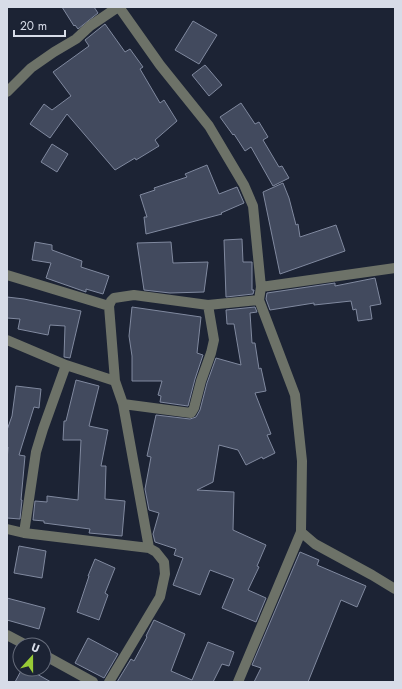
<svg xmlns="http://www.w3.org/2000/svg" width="402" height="689" font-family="Jost,sans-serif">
	<rect width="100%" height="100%" fill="#1c2334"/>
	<path fill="#424a5e" stroke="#80899f" d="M62 7H94L98 13 78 29 75 25 74 26Z
		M193 21 217 35 199 64 175 50Z
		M105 24 125 52 130 49 143 67 140 69 160 103 164 100 177 121 155 140 159 146 136 160 135 158 115 170 67 114 50 138 30 124 44 104 52 110 71 96 53 72 89 46 85 40Z
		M205 65 222 85 209 96 192 75Z
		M241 103 255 124 259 122 268 137 263 140 279 167 282 166 289 178 273 186 251 147 245 151 234 134 233 135 220 117Z
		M52 144 68 154 57 172 41 162Z
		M207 165 219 194 237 187 244 203 221 213 222 214 146 234 144 217H147L140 195 155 190 154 188 187 177 185 174Z
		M283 183 289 198 296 225 298 224 300 237 336 225 345 251 280 274 263 192Z
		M242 239 243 262H252V290H254L253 294 226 297 224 240Z
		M35 242 52 245V250L82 261 81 267 109 276 103 294 86 289V292L46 278 51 263 32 260Z
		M171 242 173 263 208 262 204 292 170 293 144 290 137 243Z
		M375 278 381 304 370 306 372 319 358 321 356 309 353 310 351 301 314 305V303L270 310 266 299 267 293 335 283V286Z
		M7 297 24 299 81 311 70 358 64 357 65 326 50 325 48 335 18 329 20 319 7 318Z
		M132 307 201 317 197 353 203 355 195 379 188 406 160 402 161 396 158 395 162 381H132V356L129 336Z
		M255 307 257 312 250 313 252 343H255L259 369 261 368 266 391 255 393 271 434 267 435 275 453 263 459 262 457 246 465 238 450 219 445 213 482 197 490 234 492 233 530 266 545 257 566 259 567 248 590 266 598 256 622 222 608 234 579 210 570 200 595 173 585 183 558 174 555 176 549 155 542 153 534 159 513 149 510 145 489 151 457 147 456 156 415 190 419 196 417 200 410 207 383 216 358 241 365 234 324H227L226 310Z
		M76 380 99 386 89 426 108 430 101 466H106L105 499 125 501 122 536 89 533 90 529 44 523V521L33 520 35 501 47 502V496L78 500 81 440H63L64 421H66Z
		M16 386 41 389 39 408 34 407 19 455 25 456 21 500H22L20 519 7 518V462L8 447H7V430L12 416Z
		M19 546 46 551 42 578 14 573Z
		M300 552 319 560 317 565 366 586 357 607 341 600 308 682H254L261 668 252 665Z
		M95 559 115 568 105 593 108 595 99 620 77 612 89 576H88Z
		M7 598 45 608 39 629 7 620Z
		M154 620 185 634 171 671 192 680 208 642 234 652 229 666 222 664 213 682H117L131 659 134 661 147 637 146 636Z
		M88 638 118 654 104 678 75 663Z
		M22 669H28L51 682H15Z"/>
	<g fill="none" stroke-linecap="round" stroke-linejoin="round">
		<path stroke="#6d7268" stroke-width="10" d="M119 7 160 65 209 126 244 185 253 206 261 287 259 300 295 395 302 461 301 532 315 544 372 575 395 589
			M7 92 31 68 54 52 76 39 90 26 118 7
			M7 275 109 306
			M261 287 395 268
			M7 340 66 365 115 381
			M123 404 191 413 194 408 201 381 211 353 214 340 208 305
			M7 529 24 533 149 548
			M24 533 36 452 43 429 66 365
			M7 635 26 645
			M44 655 93 682
			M109 682 160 597 165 574 164 562 156 552 149 548 123 404 115 381 109 306 111 301 114 298 134 295 208 305 259 300
			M238 682 301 532"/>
	</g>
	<rect width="402" height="689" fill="none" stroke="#d7dce8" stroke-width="16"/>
	<g transform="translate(32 657) rotate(21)"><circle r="19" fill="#1c2334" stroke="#676d7c"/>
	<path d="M0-3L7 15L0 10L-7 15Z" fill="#98cb36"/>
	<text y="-6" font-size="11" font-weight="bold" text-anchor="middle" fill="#d7dce8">U</text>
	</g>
	<path d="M14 30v6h51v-6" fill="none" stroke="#d7dce8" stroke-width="2"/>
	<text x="20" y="30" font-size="12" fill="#d7dce8" stroke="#1c2334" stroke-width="3" paint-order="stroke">20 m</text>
</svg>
